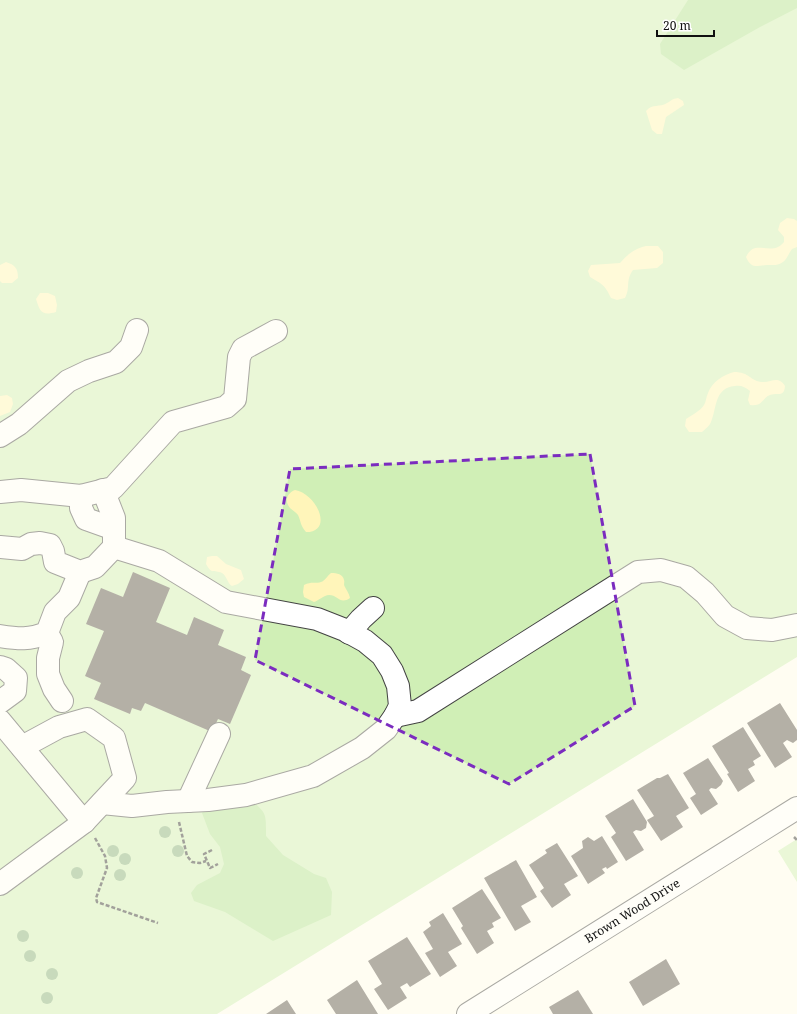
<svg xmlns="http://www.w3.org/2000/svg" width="797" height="1014" font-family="'Noto Serif',serif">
	<rect width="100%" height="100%" fill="#fffdf2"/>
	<path fill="#d0efb6" d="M0 0H797V657L217 1014H0Z
		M797 839V882L778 851Z"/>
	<path fill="#b1e294" d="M688 0H797V8L760 27 684 70 661 54 660 44Z
		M250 799C267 814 266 813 266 836L283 855 314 874 326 878 332 892 331 915 273 941 225 912 194 901 191 893 197 885 220 873 224 864 220 847 210 834 202 813 205 808Z"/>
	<path fill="#fff5ba" d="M678 98 683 101 684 105 666 117 662 134H657L652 130 646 111C653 103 659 108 667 103 673 100 671 99 678 98Z
		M787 218 794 219 797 221V247L792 249C789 253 787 259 783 262 778 266 773 265 767 265 757 266 751 269 746 257 755 237 771 258 784 242V237L778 230 780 223Z
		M646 246H658L663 252V263L657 268 633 270C625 281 631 287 625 298L617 300 611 298C605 285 602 284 590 277L588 271 591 265 620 263C628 254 634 249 646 246Z
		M6 262C15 265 18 268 18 278L12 283H2L0 281V265Z
		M40 293H48L55 296 57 305 56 312C42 316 40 312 36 299Z
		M734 372C750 372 750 381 762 382 771 383 778 375 785 386 784 398 778 392 770 395 762 398 763 407 750 405L748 400 750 391C745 387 741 385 735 386 714 388 717 408 711 422 709 427 705 429 702 432H689L685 426 686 419C692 415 700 411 704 405 706 402 706 397 708 393 712 382 723 375 734 372Z
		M7 395 12 398 13 404 10 412 0 416V396Z
		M295 490C317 494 334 532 306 532 300 525 301 521 298 515 296 512 292 510 290 508 284 501 287 493 295 490Z
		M212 556H217L226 564 241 570 244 579 238 584 232 586C227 583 227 576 222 573 213 569 212 575 206 564L207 557Z
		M331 573C337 573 343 574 344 580 345 583 343 584 345 587 347 591 349 593 350 598 340 605 338 595 329 595 324 595 318 601 314 602L304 597 303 592 304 585C312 581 314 584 321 582 325 581 327 576 331 573Z"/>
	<path fill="#5a524b" d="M133 572 170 588 156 622 187 635 194 617 224 630 218 645 246 657 241 670 251 675 230 724 218 719 212 732 145 703 141 711 132 708 130 714 94 699 101 683 85 676 104 631 86 624 101 588 123 597Z
		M780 703 797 730V740L793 743 787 740 783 743 792 757 775 768 747 723Z
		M743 727 761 756 753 761 755 765 748 769 755 781 738 792 727 774 729 773 712 746Z
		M708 758 723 781 721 785 716 789 711 788 709 790 718 804 701 815 690 798 696 794 683 773Z
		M668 774 689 808 676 816 683 827 661 841 647 820 654 816 637 790 657 778H660Z
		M633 799 647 822 646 828 641 831 636 830 633 832 644 850 626 861 611 837 616 833 605 816Z
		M602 836 618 862 607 869 606 867 602 869 605 873 588 884 571 856 583 848 582 841 588 837 594 841Z
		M557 843 578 876 564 884 571 895 552 908 540 891 544 888 529 865 547 853 545 850Z
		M516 860 537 897 521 906 531 922 515 931 484 878Z
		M482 889 501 918 492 923 494 927 487 931 494 943 477 954 461 928 463 926 452 908Z
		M443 913 462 944 448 952 457 966 440 977 425 953 433 949 423 932 431 926 429 922Z
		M407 937 431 974 410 987 407 983 400 987 407 998 388 1010 374 989 382 984 368 961Z
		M666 959 680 984 643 1006 629 982Z
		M357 980 378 1014H336L327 1000Z
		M578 990 593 1014H553L549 1007Z
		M287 1000 296 1014H266Z"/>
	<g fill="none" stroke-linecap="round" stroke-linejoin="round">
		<g stroke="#434343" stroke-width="24">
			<g id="minor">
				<path d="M0 436 19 424 68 381 89 371 116 362 131 347 137 330"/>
				<path d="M0 492 21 490 81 496 113 488 173 422 226 407 235 399 239 357 243 349 276 331"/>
				<path d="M81 496V508L86 519 114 529"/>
				<path d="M0 547 22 549 31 544 40 543 50 545 53 551 55 562 80 572 95 567 114 547"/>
				<path d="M47 633 52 642 48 658V674L54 689 62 701"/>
				<path d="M349 633 361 619 373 608"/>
				<path d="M0 636C19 639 29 640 47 633L55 612 69 598 80 572"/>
				<path d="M0 667 6 669 16 678 15 691 0 702"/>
				<path d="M395 716 418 711 638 572 661 570 686 577 705 593 725 616 747 628 772 630 797 625"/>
				<path d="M0 721 84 822"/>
				<path d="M188 801 219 734"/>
				<path d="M102 803 132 806 167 802 208 800 246 795 313 776 362 748 386 729 395 716 400 706 398 686 392 671 382 655 365 641 345 630 317 619 226 602 159 561 114 547V518L103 490"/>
				<path d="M0 884 84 822 125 778 114 738 87 719 59 727 22 747"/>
				<path id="s1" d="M468 1014 797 808"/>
			</g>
		</g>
		<path stroke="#323232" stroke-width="2.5" stroke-dasharray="4 2" stroke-linecap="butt" d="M179 822 187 856 192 862 200 863 206 861
			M794 837 797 840
			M95 838 105 856 107 868 96 898 97 902 158 923
			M212 850 204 854 210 868 218 864"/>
		<use href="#minor" stroke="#fff" stroke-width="22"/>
	</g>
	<g fill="#86af7a">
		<circle cx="165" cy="832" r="6"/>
		<circle cx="113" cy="851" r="6"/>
		<circle cx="178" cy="851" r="6"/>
		<circle cx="125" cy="859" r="6"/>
		<circle cx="77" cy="873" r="6"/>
		<circle cx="120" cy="875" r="6"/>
		<circle cx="23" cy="936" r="6"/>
		<circle cx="30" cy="956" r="6"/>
		<circle cx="52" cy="974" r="6"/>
		<circle cx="47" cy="998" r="6"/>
	</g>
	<path d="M0 0H797V1014H0ZM590 454 635 706 509 784 255 660 290 469Z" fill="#fffdf2" fill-opacity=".55" fill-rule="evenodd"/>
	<path fill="none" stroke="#7b2cbf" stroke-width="3" stroke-dasharray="8 5" stroke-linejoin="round" d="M590 454 635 706 509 784 255 660 290 469Z"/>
	<g text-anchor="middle" stroke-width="4" stroke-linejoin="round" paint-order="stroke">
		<g font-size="12" fill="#101010" stroke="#fff">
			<text dy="4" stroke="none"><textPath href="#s1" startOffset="194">Brown Wood Drive</textPath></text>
		</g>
	</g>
	<path d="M657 30v6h57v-6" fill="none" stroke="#101010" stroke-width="2"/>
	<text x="663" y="30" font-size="12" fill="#101010" stroke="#ffffff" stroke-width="3" paint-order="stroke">20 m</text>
</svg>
